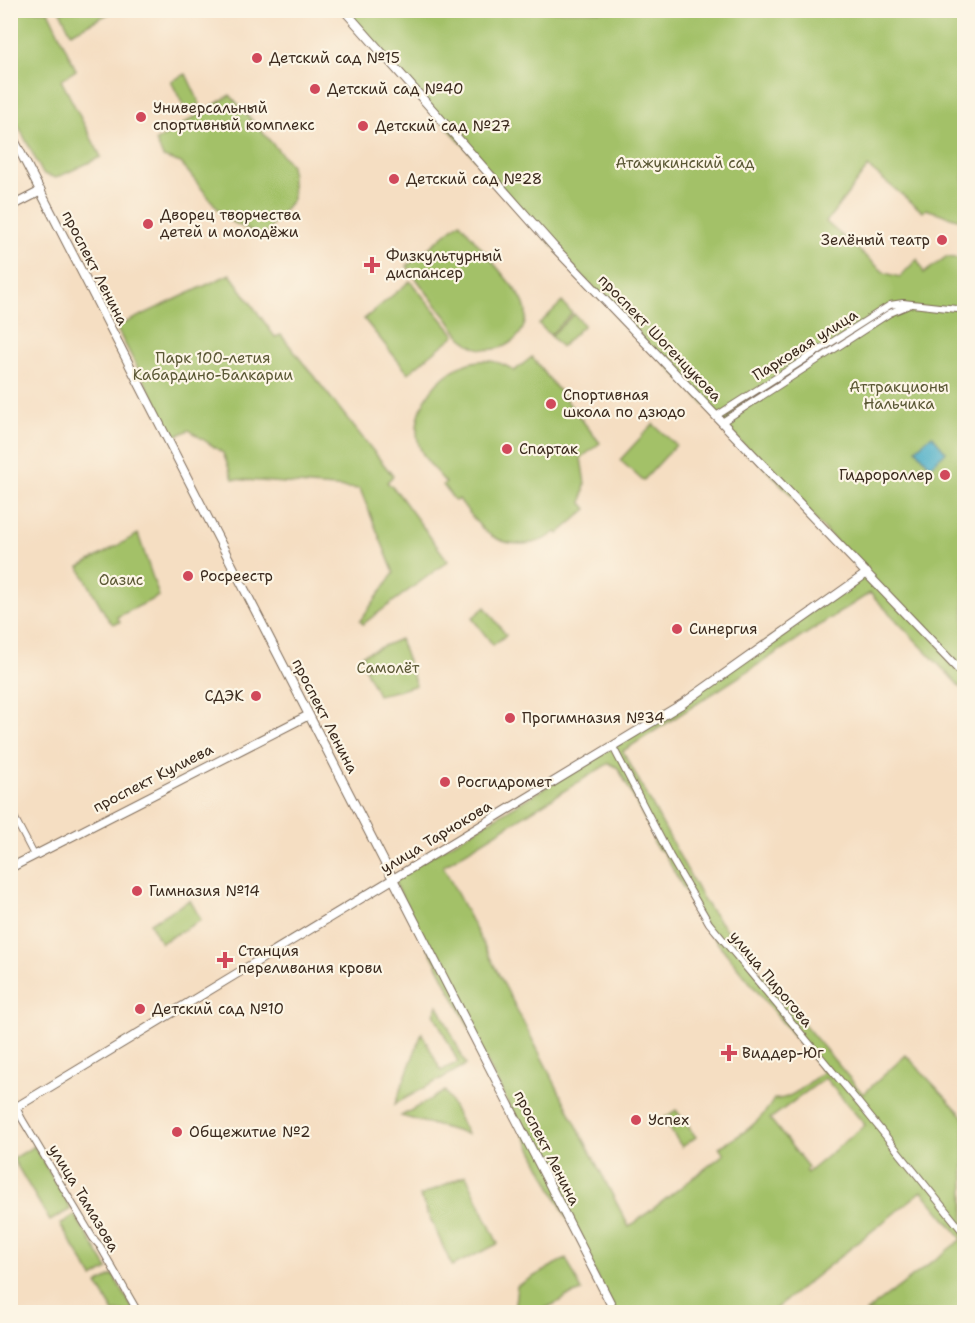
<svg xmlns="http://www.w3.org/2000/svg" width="975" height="1323" font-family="'Shantell Sans',sans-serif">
	<rect width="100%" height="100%" fill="#fcf5e5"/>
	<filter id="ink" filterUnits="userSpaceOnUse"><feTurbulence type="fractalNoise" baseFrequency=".0167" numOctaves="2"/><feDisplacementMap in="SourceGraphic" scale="12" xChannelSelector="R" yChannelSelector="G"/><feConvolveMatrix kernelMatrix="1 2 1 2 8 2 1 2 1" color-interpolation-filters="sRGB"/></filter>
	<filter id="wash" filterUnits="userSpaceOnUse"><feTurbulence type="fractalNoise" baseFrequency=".008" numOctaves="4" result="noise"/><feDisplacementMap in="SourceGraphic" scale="24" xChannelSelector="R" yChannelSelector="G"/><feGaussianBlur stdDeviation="1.35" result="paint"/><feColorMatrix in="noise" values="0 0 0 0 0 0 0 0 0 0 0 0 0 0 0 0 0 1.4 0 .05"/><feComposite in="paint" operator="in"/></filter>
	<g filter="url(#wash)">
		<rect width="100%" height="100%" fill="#f5dec2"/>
		<path fill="#a3c168" stroke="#6f7643" stroke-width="1.5" fill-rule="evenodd" d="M11 10 48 11 76 70 61 80 101 157 56 178 43 174 11 111Z
			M60 11H114L71 33Z
			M344 11H964V219H957L926 209 923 212 868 167 826 222 885 273 900 277 917 259 924 273 946 257 964 259V691L870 593 623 751 704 901 743 952 863 1094 906 1055 964 1117V1312H866L962 1239 922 1191 771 1312H615L393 879 613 747 866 573 554 247ZM609 763 618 768 653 835C653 844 655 848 663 852L708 931 823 1072C810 1081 791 1101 774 1099 761 1122 742 1135 719 1147L724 1154 629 1227 443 866ZM825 1078 865 1125 807 1173 805 1170 808 1167 770 1119Z
			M186 74 200 104 186 111 171 81Z
			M230 95 291 165 293 199 263 237 226 219 181 163 163 157 156 141Z
			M460 222 518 293C522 299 526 307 526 314 526 344 490 359 468 343 459 337 453 326 447 318 433 301 420 284 407 266Z
			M230 274 275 337 281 335 393 476 387 482 398 493 448 561 363 624 360 621 394 573 360 489 233 479 223 453 189 430 174 437 116 327Z
			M410 281 455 335 408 373 364 319Z
			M562 302 572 313 550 335 539 324Z
			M574 314 584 325 561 347 551 336Z
			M532 357 600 443 581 458 585 484 582 503 587 509 558 534 556 532C537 547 511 548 490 535 477 526 467 510 459 499L455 501 443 485 446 483C437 472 423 459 419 445 405 396 469 336 514 371Z
			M653 424 676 445 643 481 620 460Z
			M138 534 159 596 117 617 120 622 113 624 108 619 79 567Z
			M485 607 506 635 493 645 472 618Z
			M400 639 416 685C403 690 391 692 378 695L367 673 362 655Z
			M190 900 201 920 161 943 150 923Z
			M438 1005 466 1065 395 1104 422 1033 441 1071 458 1062 434 1014Z
			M445 1091 467 1134 401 1116Z
			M676 1110 696 1137 682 1147 663 1119Z
			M34 1146 71 1209 50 1221 13 1159Z
			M466 1175 498 1244 452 1266 420 1196Z
			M75 1215 108 1269 93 1278 60 1224Z
			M566 1258 582 1291 565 1297 560 1301 538 1312H514L517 1286Z
			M113 1275 135 1312H114L97 1284Z"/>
		<path fill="#48adc7" stroke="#426c72" stroke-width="1.5" d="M932 435 946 452 930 466 916 449Z"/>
	</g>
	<g filter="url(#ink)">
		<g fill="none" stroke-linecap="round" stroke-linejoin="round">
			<g stroke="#7c6957" stroke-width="8">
				<path id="street" d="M716 416 890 305 903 303 957 309
					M722 422 890 313 909 305
					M613 747 670 856 709 923 859 1103 964 1233
					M10 798 13 803 11 811 34 855
					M10 1095 22 1119 93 1238 100 1246 138 1312"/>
			</g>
			<g stroke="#7c6957" stroke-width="10">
				<path id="secondary" d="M344 10 554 247 964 675
					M10 132 615 1312
					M10 207 41 191
					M10 868 309 715
					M10 1111 682 704 867 573"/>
			</g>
			<use href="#street" stroke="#fff" stroke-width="6"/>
			<use href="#secondary" stroke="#fff" stroke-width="8"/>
		</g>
	</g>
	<g fill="#d1495b" stroke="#fcf5e5" stroke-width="2">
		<circle cx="257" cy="58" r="6"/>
		<circle cx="315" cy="89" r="6"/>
		<circle cx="141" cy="117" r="6"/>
		<circle cx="363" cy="126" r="6"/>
		<circle cx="394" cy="179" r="6"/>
		<circle cx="148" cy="224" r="6"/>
		<circle cx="942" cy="240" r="6"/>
		<path d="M369 256h6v6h6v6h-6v6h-6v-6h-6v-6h6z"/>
		<circle cx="551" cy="404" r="6"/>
		<circle cx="507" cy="449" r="6"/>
		<circle cx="945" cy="475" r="6"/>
		<circle cx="188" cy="576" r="6"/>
		<circle cx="677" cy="629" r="6"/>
		<circle cx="256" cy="696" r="6"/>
		<circle cx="510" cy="718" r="6"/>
		<circle cx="445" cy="782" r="6"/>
		<circle cx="137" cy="891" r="6"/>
		<path d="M222 951h6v6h6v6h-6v6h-6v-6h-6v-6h6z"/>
		<circle cx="140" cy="1009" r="6"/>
		<path d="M726 1044h6v6h6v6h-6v6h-6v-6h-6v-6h6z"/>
		<circle cx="636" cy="1120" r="6"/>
		<circle cx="177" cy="1132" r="6"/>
	</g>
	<g text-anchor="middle" stroke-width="4.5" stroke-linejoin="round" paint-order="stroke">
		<g font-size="15" fill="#3b2a1e" stroke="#fcf5e5" text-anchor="start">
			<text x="269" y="63">Детский сад №15</text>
			<text x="327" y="94">Детский сад №40</text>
			<text x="153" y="113">Универсальный<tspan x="153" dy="17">спортивный комплекс</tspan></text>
			<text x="375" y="131">Детский сад №27</text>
			<text x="406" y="184">Детский сад №28</text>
			<text x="160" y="220">Дворец творчества<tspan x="160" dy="17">детей и молодёжи</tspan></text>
			<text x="930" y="245" text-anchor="end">Зелёный театр</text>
			<text x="386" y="261">Физкультурный<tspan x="386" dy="17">диспансер</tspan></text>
			<text x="563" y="400">Спортивная<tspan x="563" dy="17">школа по дзюдо</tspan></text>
			<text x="519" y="454">Спартак</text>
			<text x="933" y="480" text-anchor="end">Гидророллер</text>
			<text x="200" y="581">Росреестр</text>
			<text x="689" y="634">Синергия</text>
			<text x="244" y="701" text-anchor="end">СДЭК</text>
			<text x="522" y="723">Прогимназия №34</text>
			<text x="457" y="787">Росгидромет</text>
			<text x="149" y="896">Гимназия №14</text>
			<text x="238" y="956">Станция<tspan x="238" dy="17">переливания крови</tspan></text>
			<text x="152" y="1014">Детский сад №10</text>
			<text x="742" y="1058">Виддер-Юг</text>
			<text x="648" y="1125">Успех</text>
			<text x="189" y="1137">Общежитие №2</text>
		</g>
		<g font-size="15" fill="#5a5734" stroke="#fcf5e5">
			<text x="685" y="168">Атажукинский сад</text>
			<text x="213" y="363">Парк 100-летия<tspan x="213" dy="17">Кабардино-Балкарии</tspan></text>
			<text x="899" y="392">Аттракционы<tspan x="899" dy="17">Нальчика</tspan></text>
			<text x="121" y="585">Оазис</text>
			<text x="388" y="673">Самолёт</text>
		</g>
		<g font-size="15" fill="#3b2a1e" stroke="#fcf5e5">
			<text transform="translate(95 268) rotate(63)" y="5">проспект Ленина</text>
			<text transform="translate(660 338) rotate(46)" y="5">проспект Шогенцукова</text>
			<text transform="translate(805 345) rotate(-32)" y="5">Парковая улица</text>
			<text transform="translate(325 716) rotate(63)" y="5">проспект Ленина</text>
			<text transform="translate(153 778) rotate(-27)" y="5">проспект Кулиева</text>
			<text transform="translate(436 837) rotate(-31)" y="5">улица Тарчокова</text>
			<text transform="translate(771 979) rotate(50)" y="5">улица Пирогова</text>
			<text transform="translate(547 1148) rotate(63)" y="5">проспект Ленина</text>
			<text transform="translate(84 1198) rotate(59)" y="5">улица Тамазова</text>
		</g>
	</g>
	<rect width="975" height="1323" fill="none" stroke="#fcf5e5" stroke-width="36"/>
</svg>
